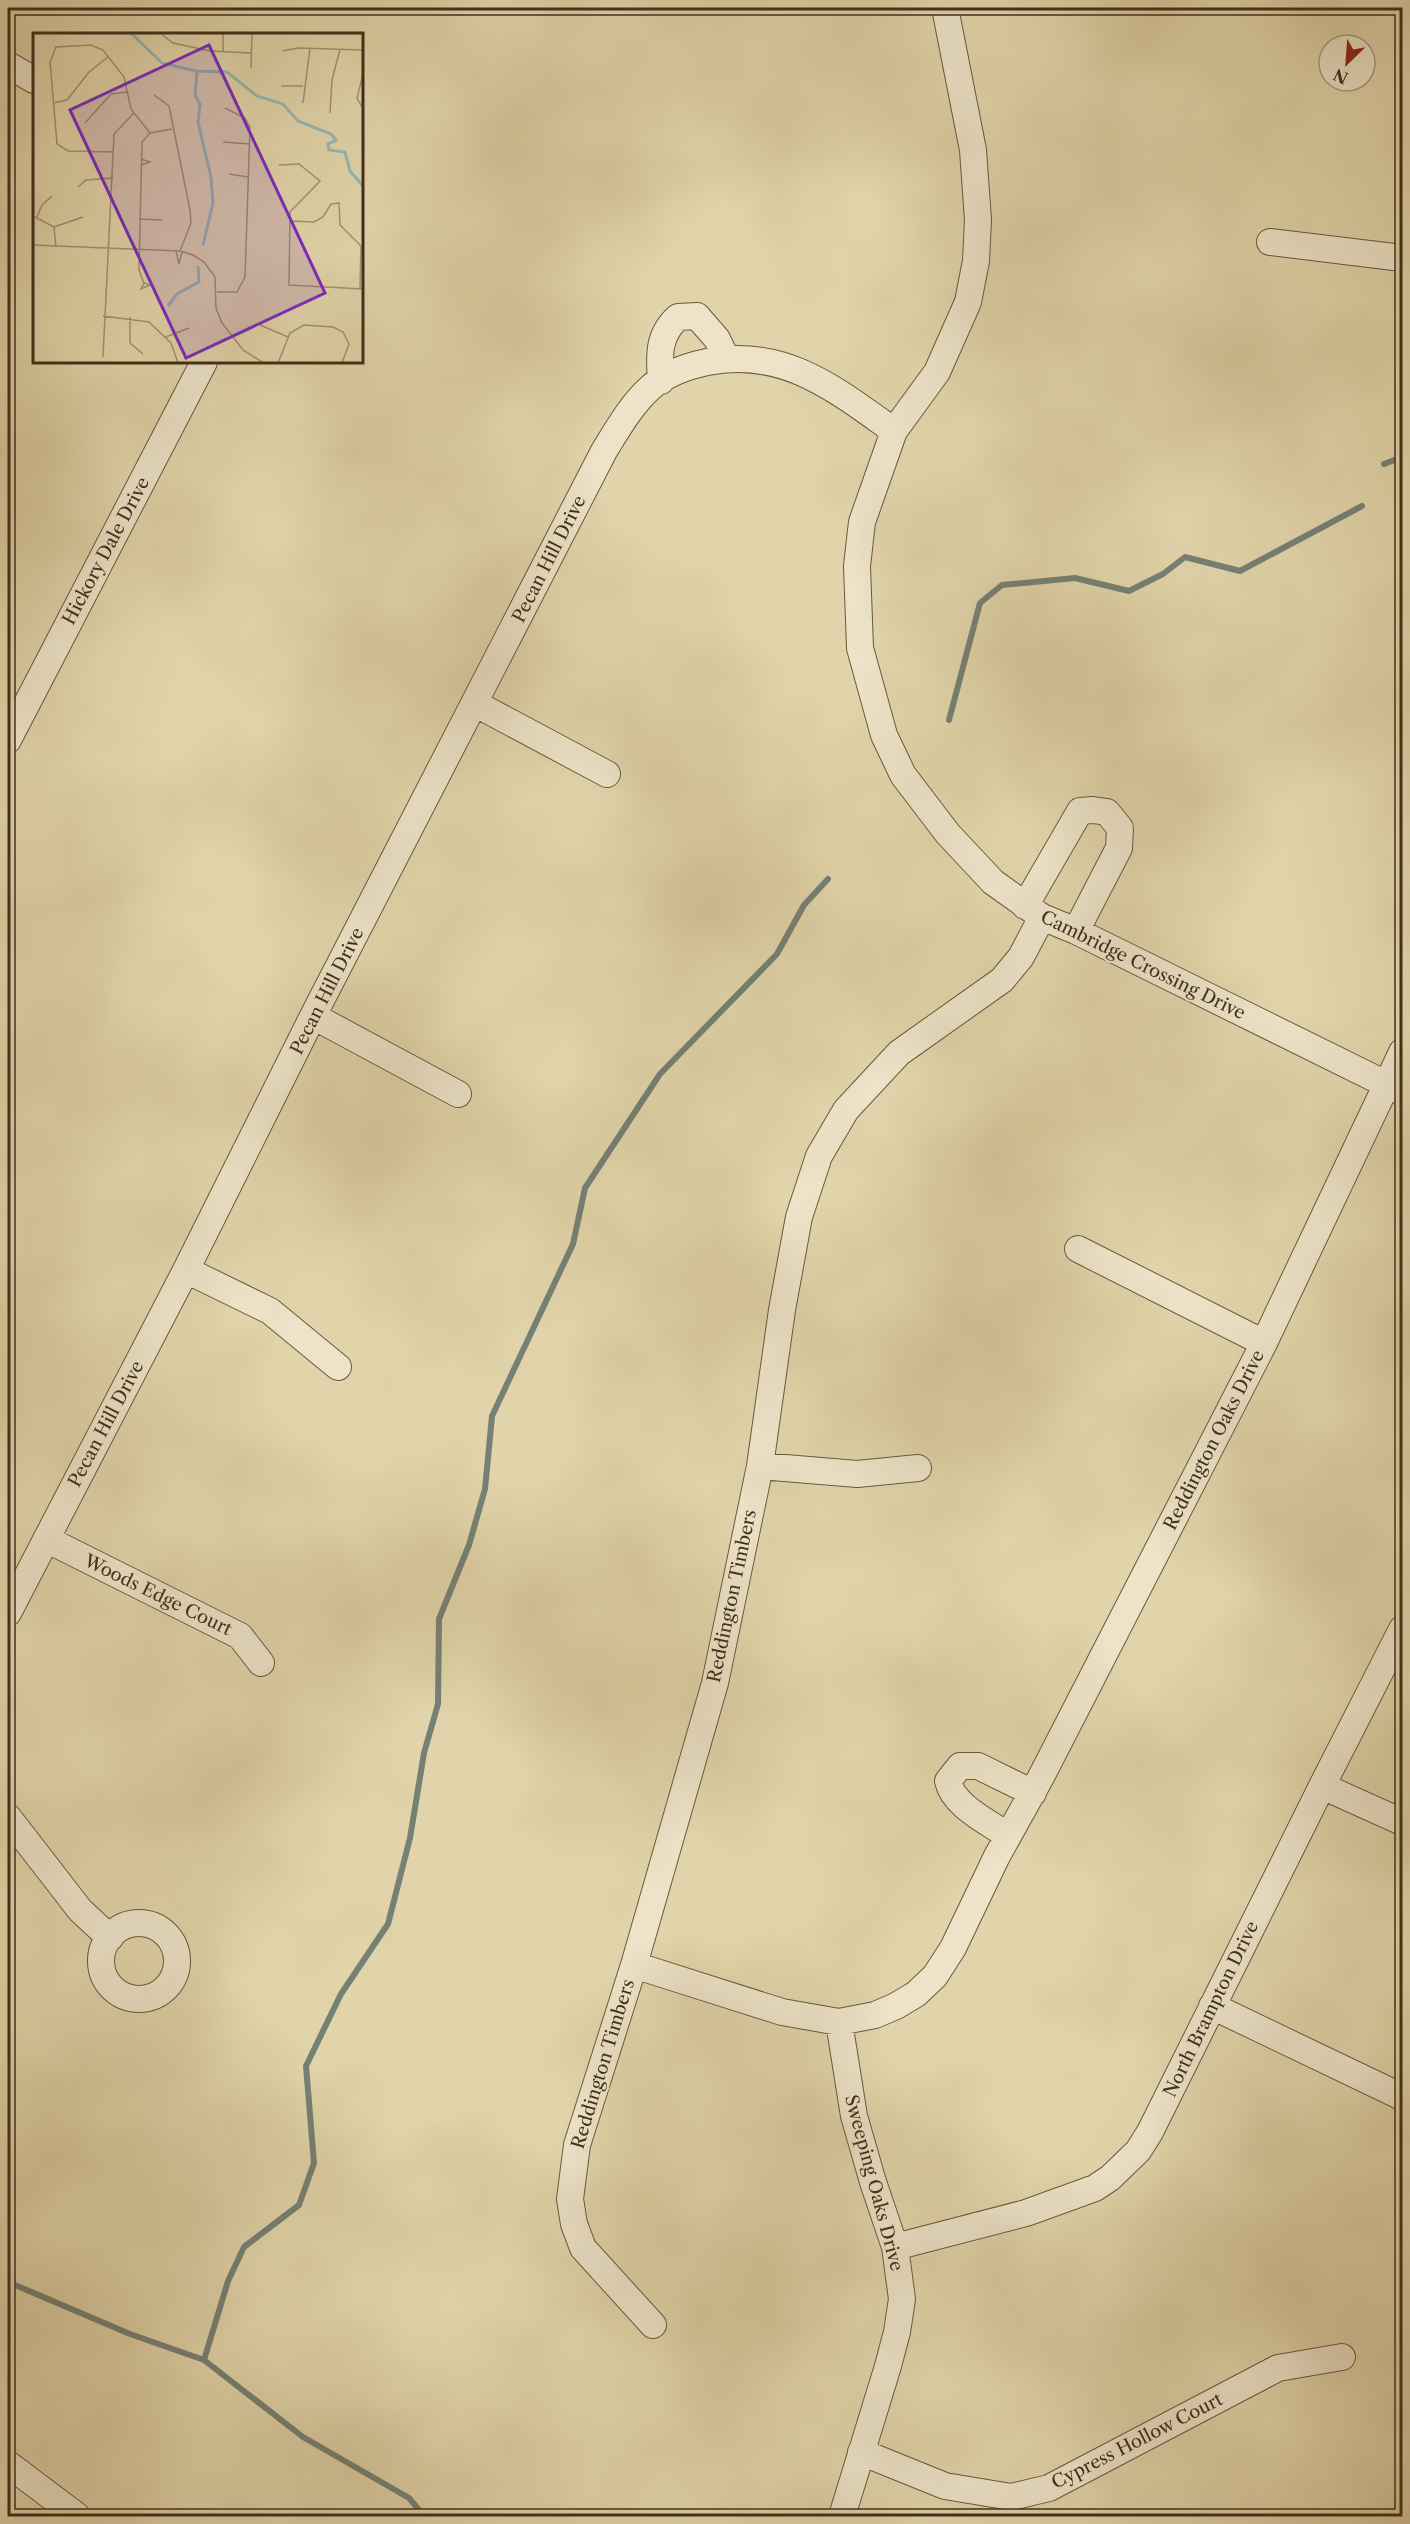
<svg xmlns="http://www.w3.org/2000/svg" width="1410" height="2524" font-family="'Libre Caslon Text',serif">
	<rect width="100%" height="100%" fill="#e1d4aa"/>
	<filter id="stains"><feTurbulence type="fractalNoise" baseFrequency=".00333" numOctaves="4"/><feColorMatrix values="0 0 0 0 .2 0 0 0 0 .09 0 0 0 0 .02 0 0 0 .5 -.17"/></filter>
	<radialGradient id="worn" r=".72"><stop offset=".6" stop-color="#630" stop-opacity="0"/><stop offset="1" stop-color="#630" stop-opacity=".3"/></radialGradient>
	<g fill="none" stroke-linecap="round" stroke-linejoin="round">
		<path stroke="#758175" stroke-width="6" d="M1384 464 1402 457
			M949 720 980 603 1002 585 1075 578 1129 591 1163 574 1185 557 1240 571 1362 506
			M8 2282 130 2334 204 2360 303 2437 409 2498 424 2516
			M204 2360 228 2281 244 2247 299 2205 314 2163 306 2066 341 1994 388 1924 410 1838 424 1753 438 1704 439 1619 469 1545 485 1489 492 1416 573 1244 585 1188 660 1074 777 954 804 905 828 879"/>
		<g stroke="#69583e" stroke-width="28">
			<path id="minor" d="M945 8 973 150 978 220 976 261 968 302 937 372 894 431 862 522 857 566 860 648 884 735 903 775 948 834 993 882 1042 917 1076 931 1402 1092
				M8 65 34 80
				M1270 242 1402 258
				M661 381C659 355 658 335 678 317L697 316 717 339 726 358
				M476 704 607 774
				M8 740 204 362
				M1025 906 1080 811 1093 810 1107 812 1120 828 1119 848 1076 931
				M313 1016 458 1094
				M1078 1249 1264 1343
				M186 1270 270 1311 338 1367
				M760 1466 857 1474 918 1468
				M46 1539 240 1636 261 1663
				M8 1613 186 1270 313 1016 604 451C617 430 631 405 650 388 665 374 688 366 707 362 784 347 835 389 894 431
				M1322 1786 1402 1822
				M8 1817 80 1910 110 1938
				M1008 1836C989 1822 953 1806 948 1781L960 1766H978L1033 1793
				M101 1961a38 38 0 1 1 76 0a38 38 0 1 1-76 0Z
				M634 1965 782 2012 839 2022 875 2015 896 2006 916 1994 935 1976 953 1948 997 1856 1041 1777 1264 1343 1402 1052
				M1212 2006 1402 2097
				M839 2022 854 2116 873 2182 895 2247 902 2299 897 2332 888 2366 842 2516
				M895 2247 1026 2213 1095 2188 1110 2178 1138 2151 1150 2132 1322 1786 1402 1629
				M653 2325 583 2248 574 2224 570 2199 577 2145 634 1965 715 1683 760 1466 782 1310 799 1217 819 1156 846 1110 899 1053 1002 980 1021 957 1042 917
				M861 2452 945 2486 1011 2497 1049 2488 1278 2368 1342 2357
				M8 2464 77 2516"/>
		</g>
		<use href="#minor" stroke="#ece3c8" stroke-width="26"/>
	</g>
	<g text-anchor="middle" stroke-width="4.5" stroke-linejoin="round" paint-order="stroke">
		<g font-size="18" fill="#412f1a" stroke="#ece3c8">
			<text transform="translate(106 551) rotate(-62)" y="6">Hickory Dale Drive</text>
			<text transform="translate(549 559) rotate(-63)" y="6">Pecan Hill Drive</text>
			<text transform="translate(1143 965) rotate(26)" y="6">Cambridge Crossing Drive</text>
			<text transform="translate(327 991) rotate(-63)" y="6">Pecan Hill Drive</text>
			<text transform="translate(106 1424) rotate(-62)" y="6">Pecan Hill Drive</text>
			<text transform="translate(1214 1440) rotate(-63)" y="6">Reddington Oaks Drive</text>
			<text transform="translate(158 1595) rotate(26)" y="6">Woods Edge Court</text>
			<text transform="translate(732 1596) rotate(-78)" y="6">Reddington Timbers</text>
			<text transform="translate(1211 2009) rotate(-64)" y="6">North Brampton Drive</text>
			<text transform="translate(603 2064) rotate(-73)" y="6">Reddington Timbers</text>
			<text transform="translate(874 2183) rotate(75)" y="6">Sweeping Oaks Drive</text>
			<text transform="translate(1137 2441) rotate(-27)" y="6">Cypress Hollow Court</text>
		</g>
	</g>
	<g transform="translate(33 33)">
		<rect width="330" height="330" fill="#e1d4aa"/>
		<path fill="none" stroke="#97b7b2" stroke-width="3" d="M98 0 129 30 163 38 194 39 224 63 250 71 265 88 298 101 303 107 295 111 296 117 312 119 317 138 330 153M164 39 162 62 167 71 165 89 178 144 180 170 170 212M135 273 144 261 166 249 165 233"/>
		<path fill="none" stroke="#a19270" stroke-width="1.5" d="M127 0 140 10 177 18 218 20M249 18 265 15 330 17M190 19V0M218 35 219 0M330 41 324 65 330 76M248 53H270M121 62 136 73 157 177 158 190 147 218M20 70 34 67 56 39 75 24M270 70 277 15M297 80 299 47 307 16M52 90 78 61 94 59M190 109 217 111M81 119 35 118 24 111 17 29 23 14 58 12 70 17 91 44 98 76 117 100M108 132 117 129 108 126M246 132 266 131 287 148 257 179 256 252 330 256M196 141 215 144M45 154 53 147 80 145M0 183 21 194 23 214M4 184 9 172 19 163M106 186 129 187M257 188 281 189 290 184 298 171 306 170 307 192 328 213 327 256M21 194 50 184M0 212 147 218 160 222 171 229 182 244 183 275 189 290 210 317 231 330M143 218 146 231 149 219M111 250 108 256 117 252 111 250 106 237 109 109 117 100 139 96M184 259H204L212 244 217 94 212 85 192 75M70 283 116 289 138 310 145 330M97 284V310L110 321M227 292 255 304M133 304 156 295M70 324 81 101 101 80M245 330 257 300 271 292 300 294 310 299 316 311 309 330"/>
		<path fill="#7b2cbf" fill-opacity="0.15" stroke="#7b2cbf" stroke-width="3" d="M176 12 292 260 153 325 37 77Z"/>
		<rect width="330" height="330" fill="none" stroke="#412f1a" stroke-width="3"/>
	</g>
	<rect width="1410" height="2524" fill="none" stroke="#e1d4aa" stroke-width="30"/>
	<rect x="9" y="9" width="1392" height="2506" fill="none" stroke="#412f1a" stroke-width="3"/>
	<rect x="15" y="15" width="1380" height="2494" fill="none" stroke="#412f1a" stroke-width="1.5"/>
	<g transform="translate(1347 63) rotate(205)"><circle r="28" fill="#ece3c8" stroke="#a89b82" stroke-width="1.5"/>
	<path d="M0-4.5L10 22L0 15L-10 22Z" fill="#8f2418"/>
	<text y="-9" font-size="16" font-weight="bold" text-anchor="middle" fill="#412f1a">N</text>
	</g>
	<rect width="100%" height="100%" filter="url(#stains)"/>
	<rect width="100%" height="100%" fill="url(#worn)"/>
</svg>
